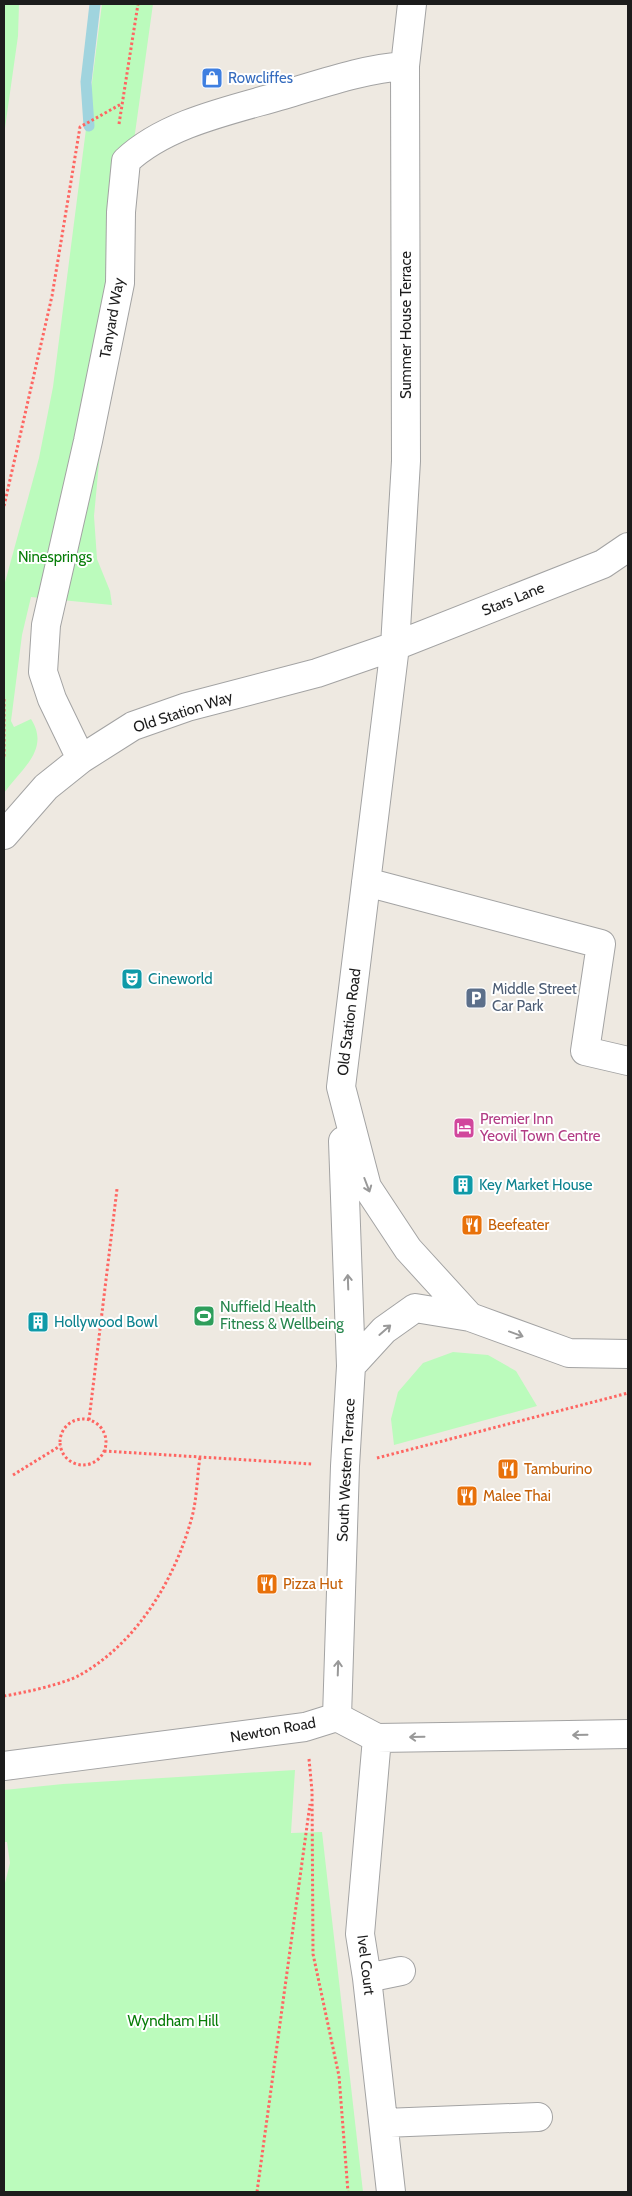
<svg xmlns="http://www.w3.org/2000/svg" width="632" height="2196" font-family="Cabin,sans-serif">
	<rect width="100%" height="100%" fill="#eee9e1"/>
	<path fill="#bbfbbc" d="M4 4H19L18 36 4 135Z
		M102 4H153L120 241 94 516 97 559 110 591 112 605 31 597 22 635 11 721 14 727 31 719C51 750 20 770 4 793V586L39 458 53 387Z
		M453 1352 488 1355 516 1371 537 1406 394 1445 391 1419 398 1392 423 1363Z
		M295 1770 291 1833 322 1832 363 2192H4V1887L10 1863 7 1842H4V1790L63 1784Z"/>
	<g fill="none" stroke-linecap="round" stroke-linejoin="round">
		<path stroke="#a0d4de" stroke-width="11" d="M89 126 86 82 95 4"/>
		<g stroke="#a3a3a3" stroke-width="30">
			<path id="minor" d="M412 4 405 66 406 461 395 646 341 1087 367 1187 408 1249 470 1317 569 1353 628 1354
				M81 759 52 699 43 672 46 625 88 441 120 283 121 212 126 161C166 123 232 110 283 95 324 83 363 69 405 66
				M4 835 46 787 81 759 133 726 187 707 317 673 395 646 603 564 628 547
				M366 882 601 944 585 1051 628 1061
				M351 1366 384 1330 415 1308 470 1317
				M337 1717 345 1466 351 1366 343 1141
				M377 1738 360 1934 367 1978 391 2192
				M4 1766 305 1727 337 1717 377 1738 628 1734
				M367 1978 401 1971
				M384 2123 538 2117"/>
		</g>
		<path stroke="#fe6662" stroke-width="3" stroke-dasharray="2.5 2.5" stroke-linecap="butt" d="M119 124 138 4
			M4 506 52 296 80 127 123 103
			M4 699V757
			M60 1442a23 23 0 1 1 46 0a23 23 0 1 1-46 0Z
			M89 1420 117 1189
			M104 1451 312 1464
			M377 1458 628 1393
			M13 1475 60 1446
			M4 1696C23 1693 64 1684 80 1675 138 1642 175 1579 192 1517 197 1498 197 1477 200 1457
			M309 1759 312 1791 313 1954 339 2076 348 2192
			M257 2192 310 1804"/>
		<use href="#minor" stroke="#fff" stroke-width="28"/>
	</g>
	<defs><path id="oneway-shaft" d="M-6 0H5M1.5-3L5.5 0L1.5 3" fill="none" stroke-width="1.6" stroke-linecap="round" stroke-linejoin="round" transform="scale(1.25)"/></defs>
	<g stroke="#999">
		<use href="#oneway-shaft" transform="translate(367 1185) rotate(69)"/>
		<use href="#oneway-shaft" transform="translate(348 1282) rotate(-92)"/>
		<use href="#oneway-shaft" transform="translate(385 1330) rotate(-41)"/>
		<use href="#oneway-shaft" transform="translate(516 1334) rotate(20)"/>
		<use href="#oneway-shaft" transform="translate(338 1668) rotate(-88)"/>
		<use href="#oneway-shaft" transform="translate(580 1735) rotate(179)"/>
		<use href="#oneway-shaft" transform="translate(417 1737) rotate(179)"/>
	</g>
	<defs>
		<g id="shop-square" transform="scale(1.125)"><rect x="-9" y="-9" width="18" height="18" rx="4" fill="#3f7fe0" stroke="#fff"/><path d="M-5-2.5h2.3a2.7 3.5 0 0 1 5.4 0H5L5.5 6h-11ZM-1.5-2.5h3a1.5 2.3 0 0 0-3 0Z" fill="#fff"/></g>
		<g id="theatre-square" transform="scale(1.125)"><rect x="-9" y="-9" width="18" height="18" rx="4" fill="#0f9aa8" stroke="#fff"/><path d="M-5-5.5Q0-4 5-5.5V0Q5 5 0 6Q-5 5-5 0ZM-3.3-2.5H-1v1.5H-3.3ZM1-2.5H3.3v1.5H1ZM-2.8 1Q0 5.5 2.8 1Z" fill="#fff"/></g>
		<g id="parking-square" transform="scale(1.125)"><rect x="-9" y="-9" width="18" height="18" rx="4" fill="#5c6f8a" stroke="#fff"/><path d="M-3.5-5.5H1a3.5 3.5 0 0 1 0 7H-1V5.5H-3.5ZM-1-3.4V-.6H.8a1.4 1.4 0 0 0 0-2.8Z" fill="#fff"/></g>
		<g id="hotel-square" transform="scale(1.125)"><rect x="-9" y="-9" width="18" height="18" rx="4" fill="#d1479c" stroke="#fff"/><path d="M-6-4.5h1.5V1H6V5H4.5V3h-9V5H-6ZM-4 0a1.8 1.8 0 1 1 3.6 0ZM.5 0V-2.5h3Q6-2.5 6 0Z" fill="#fff"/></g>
		<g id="building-square" transform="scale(1.125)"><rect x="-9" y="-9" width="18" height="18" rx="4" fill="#0f9aa8" stroke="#fff"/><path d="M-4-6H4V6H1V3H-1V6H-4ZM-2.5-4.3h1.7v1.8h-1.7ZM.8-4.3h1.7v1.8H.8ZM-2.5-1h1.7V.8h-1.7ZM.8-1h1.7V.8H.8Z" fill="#fff"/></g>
		<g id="restaurant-square" transform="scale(1.125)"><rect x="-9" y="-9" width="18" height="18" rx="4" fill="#e8710a" stroke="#fff"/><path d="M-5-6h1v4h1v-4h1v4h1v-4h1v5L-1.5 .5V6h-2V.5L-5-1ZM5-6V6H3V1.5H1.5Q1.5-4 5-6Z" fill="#fff"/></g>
		<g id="stadium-square" transform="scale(1.125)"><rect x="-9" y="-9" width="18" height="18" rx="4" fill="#2e9e5b" stroke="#fff"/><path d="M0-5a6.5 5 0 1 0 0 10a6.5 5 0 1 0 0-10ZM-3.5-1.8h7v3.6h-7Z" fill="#fff"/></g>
	</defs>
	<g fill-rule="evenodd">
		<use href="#shop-square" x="212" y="78"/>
		<use href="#theatre-square" x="132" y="979"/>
		<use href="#parking-square" x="476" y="998"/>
		<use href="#hotel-square" x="464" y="1128"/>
		<use href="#building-square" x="463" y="1185"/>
		<use href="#restaurant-square" x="472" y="1225"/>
		<use href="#stadium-square" x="204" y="1316"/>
		<use href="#building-square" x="38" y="1322"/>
		<use href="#restaurant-square" x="508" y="1469"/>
		<use href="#restaurant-square" x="467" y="1496"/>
		<use href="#restaurant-square" x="267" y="1584"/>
	</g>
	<g text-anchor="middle" stroke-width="4" stroke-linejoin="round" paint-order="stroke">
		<g font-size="15" fill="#366cbe" stroke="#fff" text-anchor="start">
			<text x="228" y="83">Rowcliffes</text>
		</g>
		<g font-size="15" fill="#1c1c1c" stroke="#fff">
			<text transform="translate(112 318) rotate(-80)" y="5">Tanyard Way</text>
			<text transform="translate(406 325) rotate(-90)" y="5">Summer House Terrace</text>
			<text transform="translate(513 599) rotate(-22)" y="5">Stars Lane</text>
			<text transform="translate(183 712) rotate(-18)" y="5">Old Station Way</text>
			<text transform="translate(349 1022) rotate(-83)" y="5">Old Station Road</text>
			<text transform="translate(346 1470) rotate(-87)" y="5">South Western Terrace</text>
			<text transform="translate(273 1730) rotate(-10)" y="5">Newton Road</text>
			<text transform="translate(366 1965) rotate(83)" y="5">Ivel Court</text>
		</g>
		<g font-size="15" fill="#077d08" stroke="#fff">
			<text x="55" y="562">Ninesprings</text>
			<text x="173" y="2026">Wyndham Hill</text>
		</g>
		<g font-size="15" fill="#0d838f" stroke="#fff" text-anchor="start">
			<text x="148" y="984">Cineworld</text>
			<text x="479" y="1190">Key Market House</text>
			<text x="54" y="1327">Hollywood Bowl</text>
		</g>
		<g font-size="15" fill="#4e5e75" stroke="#fff" text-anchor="start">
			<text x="492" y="994">Middle Street<tspan x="492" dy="17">Car Park</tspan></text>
		</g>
		<g font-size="15" fill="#b23c85" stroke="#fff" text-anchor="start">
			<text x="480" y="1124">Premier Inn<tspan x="480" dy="17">Yeovil Town Centre</tspan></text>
		</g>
		<g font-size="15" fill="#c56008" stroke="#fff" text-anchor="start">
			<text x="488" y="1230">Beefeater</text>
			<text x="524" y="1474">Tamburino</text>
			<text x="483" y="1501">Malee Thai</text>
			<text x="283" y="1589">Pizza Hut</text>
		</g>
		<g font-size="15" fill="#27864d" stroke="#fff" text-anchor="start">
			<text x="220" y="1312">Nuffield Health<tspan x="220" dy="17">Fitness &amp; Wellbeing</tspan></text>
		</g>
	</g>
	<rect width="632" height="2196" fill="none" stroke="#1c1c1c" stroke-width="10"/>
</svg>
